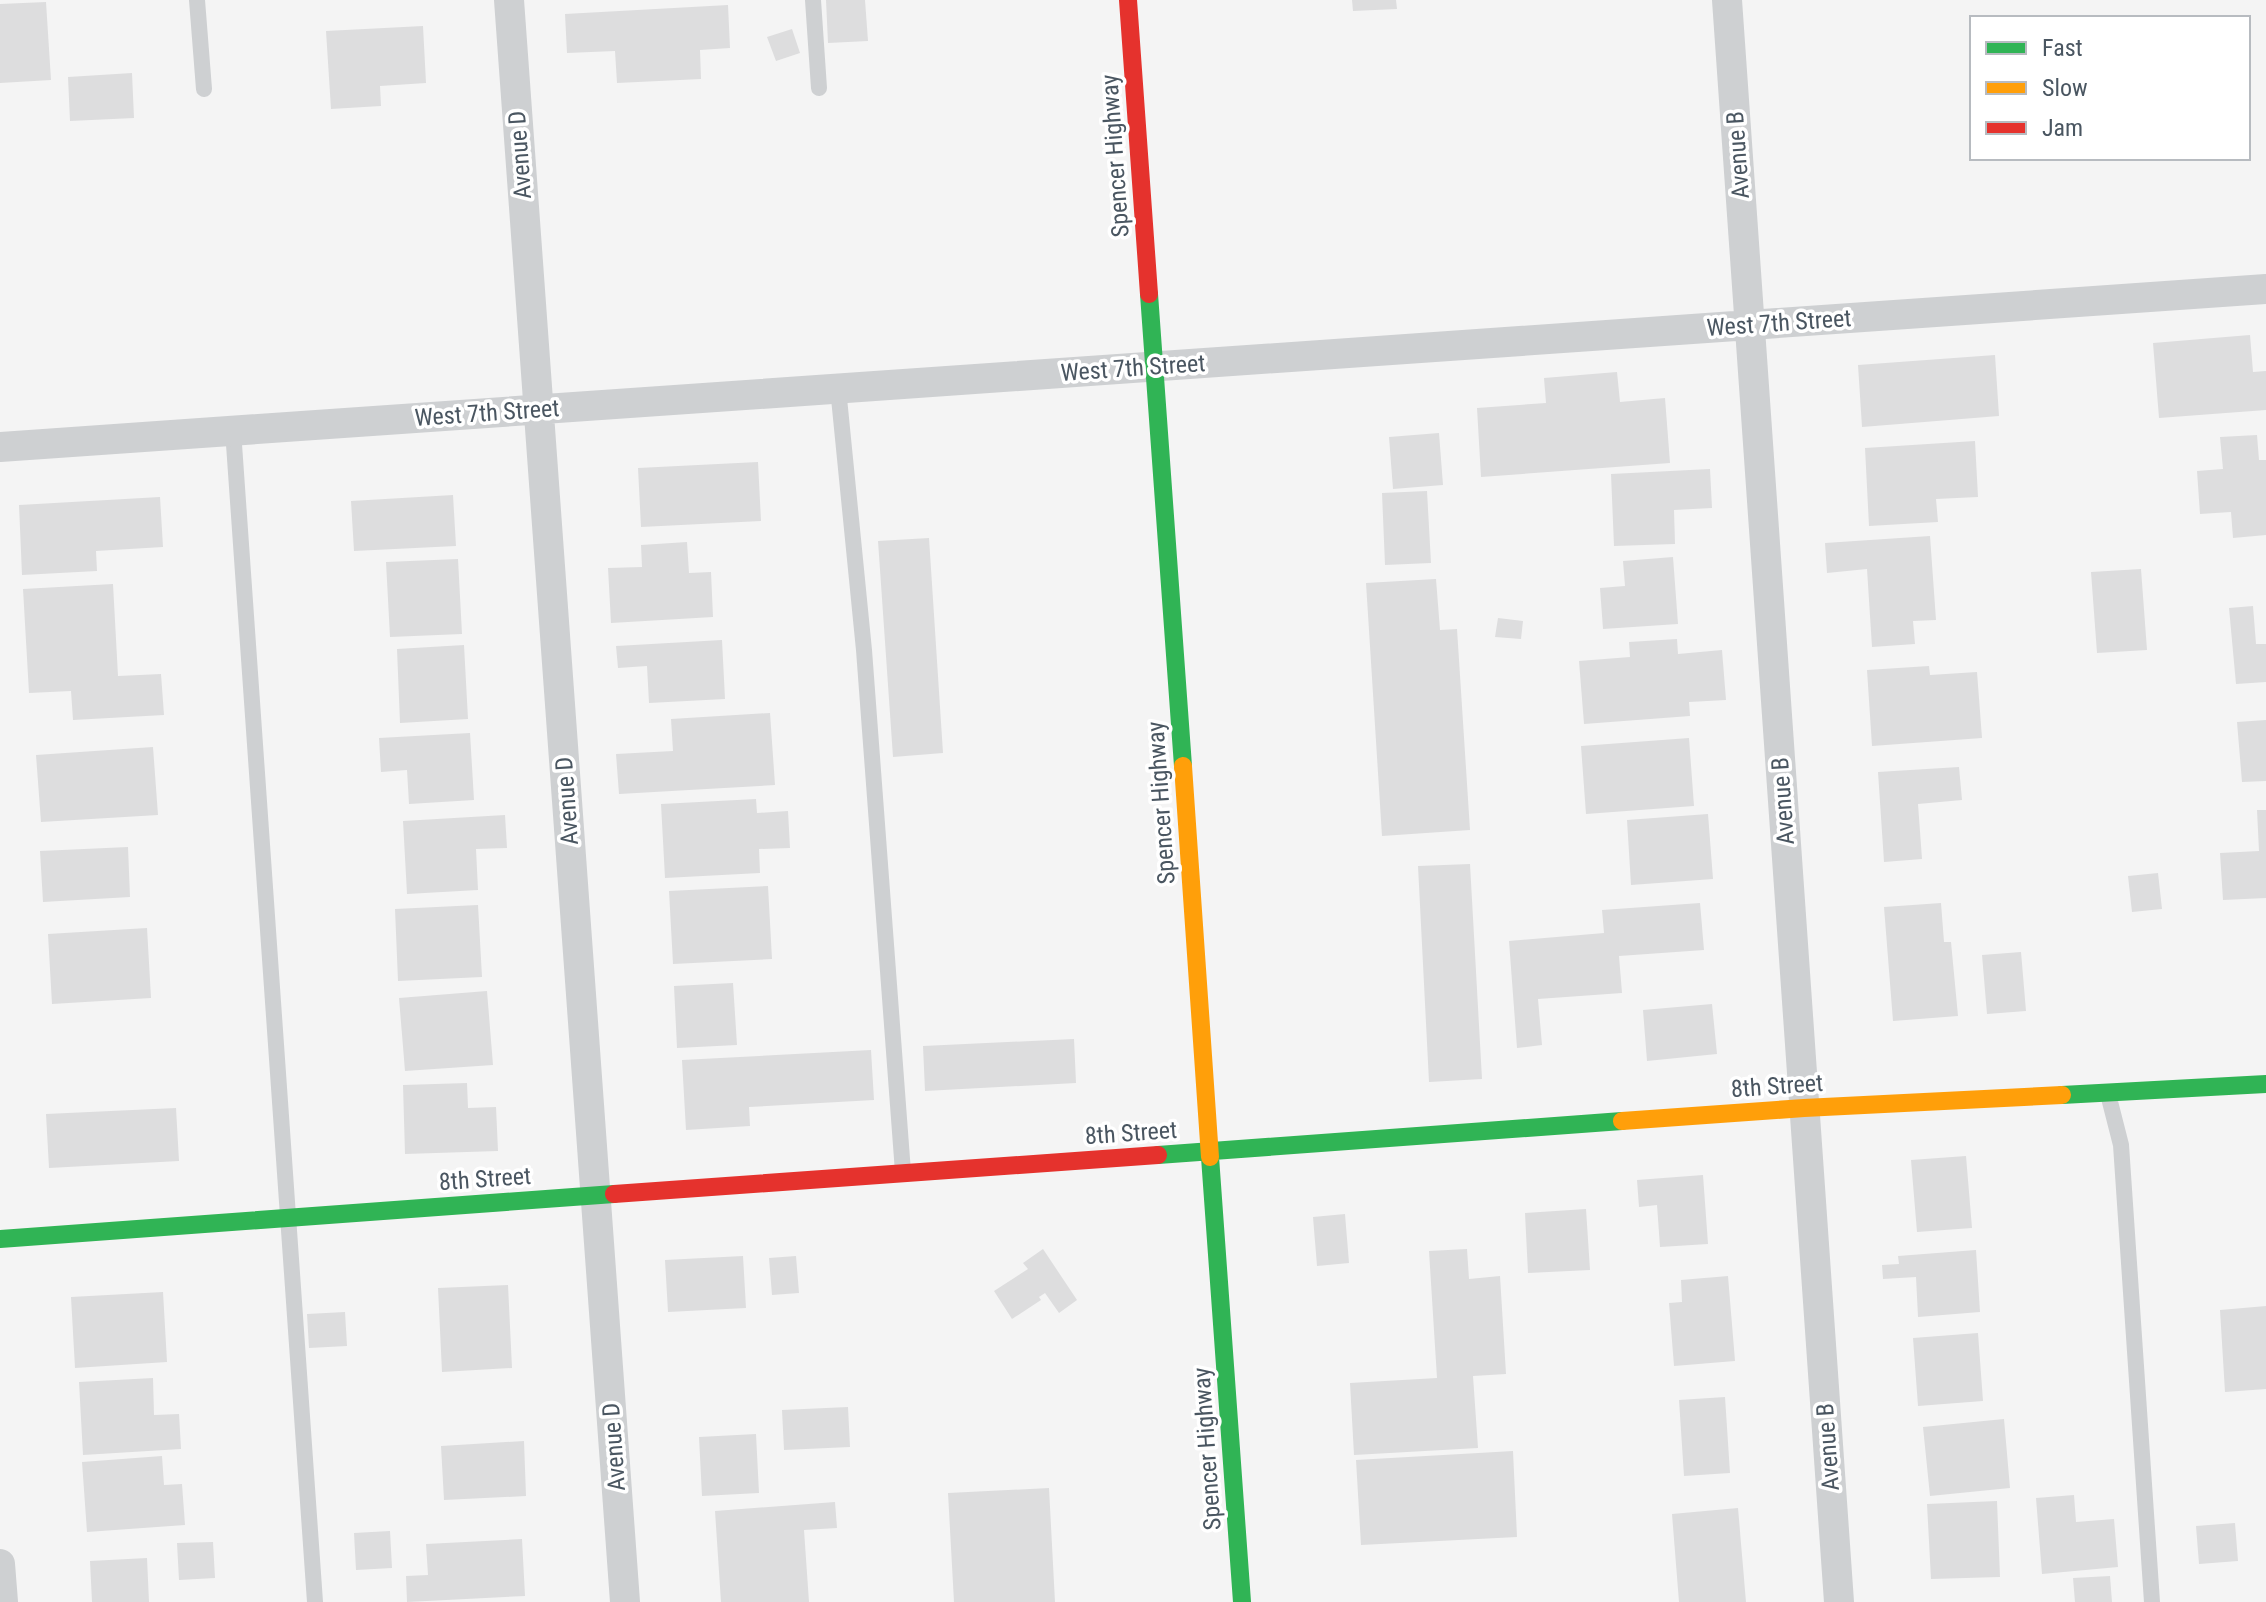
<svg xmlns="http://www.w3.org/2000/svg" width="2266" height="1602" font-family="'Roboto Condensed',sans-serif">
	<rect width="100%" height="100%" fill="#f4f4f4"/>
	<path fill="#ddddde" d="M826 0H865L868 41 828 43Z
		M1352 0H1396L1397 9 1353 11Z
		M46 2 51 80 0 83V4Z
		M728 5 730 48 700 50 701 79 617 83 615 51 567 53 565 14Z
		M423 26 426 83 380 86 381 106 331 109 326 31Z
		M792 29 800 53 776 61 767 37Z
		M132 73 134 118 70 121 68 77Z
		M2250 335 2253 372 2266 371V410L2159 418 2153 343Z
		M1995 355 1999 416 1862 427 1858 365Z
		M1617 372 1620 402 1665 398 1670 463 1481 477 1477 408 1546 403 1544 378Z
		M1439 433 1443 485 1393 489 1389 437Z
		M2257 435 2259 460H2266V535L2233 538 2231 512 2200 514 2197 471 2223 469 2220 437Z
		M1975 441 1978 497 1936 499 1938 522 1869 526 1865 448Z
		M758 462 761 521 641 527 638 468Z
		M1710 469 1712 508 1674 510 1675 544 1614 546 1611 474Z
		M1427 491 1431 563 1385 565 1382 493Z
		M453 495 456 546 354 551 351 501Z
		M160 497 163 547 96 551 97 571 22 575 19 505Z
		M1930 536 1936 620 1913 621 1915 644 1872 647 1867 569 1827 573 1825 543Z
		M929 538 943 753 893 757 878 541Z
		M687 542 689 573 711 572 713 617 611 623 608 568 642 567 641 545Z
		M1673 557 1678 624 1603 629 1600 588 1625 586 1623 561Z
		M458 559 462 634 390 637 386 562Z
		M2141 569 2147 650 2097 653 2091 572Z
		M1436 579 1440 630 1457 629 1470 830 1382 836 1366 583Z
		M113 584 118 676 161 674 164 715 73 720 71 691 29 693 23 589Z
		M2253 606 2256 644H2266V682L2236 684 2229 608Z
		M1498 618 1523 621 1521 639 1495 637Z
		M1677 639 1678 654 1722 650 1726 700 1689 702 1690 716 1584 724 1579 661 1630 657 1629 642Z
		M722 640 725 699 649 703 647 666 618 668 616 646Z
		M464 645 468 719 400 723 397 649Z
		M1929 666 1930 675 1977 672 1982 738 1872 746 1867 670Z
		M770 713 775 785 619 794 616 754 673 751 671 719Z
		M2266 720V781L2242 782 2237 722Z
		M470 733 474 800 409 804 407 770 381 772 379 738Z
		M1689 738 1694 806 1586 814 1581 746Z
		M153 747 158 815 41 822 36 755Z
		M1959 767 1962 800 1918 804 1922 859 1884 862 1878 772Z
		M756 799 757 813 788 811 790 848 759 849 760 873 665 878 661 804Z
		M2257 810H2266V898L2223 900 2220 853 2259 851Z
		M1708 814 1713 879 1631 885 1627 820Z
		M505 815 507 848 476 849 478 890 407 894 403 821Z
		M128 847 130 897 43 902 40 851Z
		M1470 864 1482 1079 1429 1082 1418 866Z
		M2158 873 2162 909 2132 912 2128 876Z
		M768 886 772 959 673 964 669 891Z
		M1700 903 1704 950 1619 956 1622 993 1538 999 1542 1045 1517 1048 1509 941 1604 933 1602 910Z
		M1941 903 1944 942H1951L1958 1016 1893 1021 1884 907Z
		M478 905 482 977 398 981 395 909Z
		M147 928 151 998 52 1004 48 934Z
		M2021 952 2026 1011 1987 1014 1982 955Z
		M733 983 737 1045 677 1048 674 986Z
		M487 991 493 1065 405 1071 399 998Z
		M1712 1004 1717 1054 1647 1061 1643 1010Z
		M1074 1039 1076 1083 925 1091 923 1046Z
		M871 1050 874 1100 749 1107 750 1126 686 1130 682 1060Z
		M467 1083 468 1108 496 1107 498 1151 405 1154 403 1085Z
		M176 1108 179 1161 49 1168 46 1114Z
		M1966 1156 1972 1228 1917 1232 1911 1160Z
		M1703 1175 1708 1244 1660 1247 1657 1205 1639 1207 1637 1180Z
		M1586 1209 1590 1270 1528 1273 1525 1213Z
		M1345 1214 1349 1263 1317 1266 1313 1217Z
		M1043 1249 1077 1300 1059 1313 1045 1293 1039 1297 1041 1300 1012 1319 994 1291 1028 1269 1023 1263Z
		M1467 1249 1469 1279 1500 1276 1506 1374 1473 1376 1478 1448 1354 1455 1350 1383 1437 1378 1429 1251Z
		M1976 1250 1980 1312 1918 1317 1916 1277 1883 1279 1882 1265 1899 1264 1898 1256Z
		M743 1256 746 1308 668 1312 665 1260Z
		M796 1256 799 1293 772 1295 769 1258Z
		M1728 1276 1735 1361 1674 1366 1669 1303 1682 1302 1681 1280Z
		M508 1285 512 1368 442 1372 438 1288Z
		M163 1292 167 1362 75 1368 71 1297Z
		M2266 1306V1389L2225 1392 2220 1310Z
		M345 1312 347 1346 309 1348 307 1314Z
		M1978 1333 1983 1401 1918 1406 1913 1338Z
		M153 1378 154 1415 179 1414 181 1449 83 1455 79 1382Z
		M1725 1397 1730 1473 1684 1476 1679 1400Z
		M848 1407 850 1447 784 1450 782 1410Z
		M2004 1419 2010 1488 1930 1496 1923 1427Z
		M756 1434 759 1493 702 1496 699 1437Z
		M524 1441 526 1496 444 1500 441 1446Z
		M1513 1451 1517 1537 1361 1545 1356 1460Z
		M162 1456 164 1485 182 1484 185 1525 87 1532 82 1462Z
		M1049 1488 1055 1602H954L948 1493Z
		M2074 1495 2076 1522 2114 1519 2118 1567 2042 1574 2036 1498Z
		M1997 1501 2000 1577 1931 1579 1927 1504Z
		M835 1502 837 1528 804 1530 809 1602H721L715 1511Z
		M1738 1508 1746 1602H1679L1672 1514Z
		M2235 1523 2238 1561 2199 1564 2196 1526Z
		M390 1531 392 1568 356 1570 354 1533Z
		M522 1539 525 1596 407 1602 406 1576 428 1575 426 1544Z
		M213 1542 215 1578 179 1580 177 1543Z
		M147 1558 149 1602H92L90 1561Z
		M2110 1576 2112 1602H2075L2073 1578Z"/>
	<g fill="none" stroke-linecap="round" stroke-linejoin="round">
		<path stroke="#ced0d2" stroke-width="16" d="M197 0 204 89
			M813 0 819 88
			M838 388 864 650 903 1172
			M233 430 315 1602
			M2108 1094 2121 1145 2152 1602"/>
		<path stroke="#ced0d2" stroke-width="30" d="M509 0 625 1602
			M1727 0 1839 1602
			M0 447 2266 289
			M0 1564 3 1602"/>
		<path stroke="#30b455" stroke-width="18" d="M1149 294 1183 766
			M2062 1095 2266 1084
			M1158 1155 1622 1121
			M1210 1157 1242 1602
			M0 1239 614 1194"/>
		<path stroke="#ff9f0a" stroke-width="18" d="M1183 766 1210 1157
			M1622 1121 1804 1108 2062 1095"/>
		<path stroke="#e5322d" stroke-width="18" d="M1128 0 1149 294
			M614 1194 1158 1155"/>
	</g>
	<g text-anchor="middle" stroke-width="7" stroke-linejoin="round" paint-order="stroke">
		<g font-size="24" fill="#4a5661" stroke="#fff">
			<text transform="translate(520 155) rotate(-94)" y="8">Avenue D</text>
			<text transform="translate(1738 155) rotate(-94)" y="8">Avenue B</text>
			<text transform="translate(1115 156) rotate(-94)" y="8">Spencer Highway</text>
			<text transform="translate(1779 323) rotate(-4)" y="8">West 7th Street</text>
			<text transform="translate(1133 368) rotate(-4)" y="8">West 7th Street</text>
			<text transform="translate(487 413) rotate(-4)" y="8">West 7th Street</text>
			<text transform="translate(567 801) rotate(-94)" y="8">Avenue D</text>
			<text transform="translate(1783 801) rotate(-94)" y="8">Avenue B</text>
			<text transform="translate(1161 803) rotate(-94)" y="8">Spencer Highway</text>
			<text transform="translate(1777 1086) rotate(-4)" y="8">8th Street</text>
			<text transform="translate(1131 1133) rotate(-4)" y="8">8th Street</text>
			<text transform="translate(485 1179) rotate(-4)" y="8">8th Street</text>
			<text transform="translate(614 1447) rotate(-94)" y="8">Avenue D</text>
			<text transform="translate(1828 1447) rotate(-94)" y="8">Avenue B</text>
			<text transform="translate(1207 1449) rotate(-94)" y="8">Spencer Highway</text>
		</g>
	</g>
	<rect x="1970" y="16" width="280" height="144" fill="#ffffff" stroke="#b7bbc0" stroke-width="2"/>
	<rect x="1986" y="42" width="40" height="12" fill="#30b455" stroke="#b7bbc0" stroke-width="2"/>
	<text x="2042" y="56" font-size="24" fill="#4a5661">Fast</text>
	<rect x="1986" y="82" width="40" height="12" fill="#ff9f0a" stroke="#b7bbc0" stroke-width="2"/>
	<text x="2042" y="96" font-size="24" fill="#4a5661">Slow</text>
	<rect x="1986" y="122" width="40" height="12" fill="#e5322d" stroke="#b7bbc0" stroke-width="2"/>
	<text x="2042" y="136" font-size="24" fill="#4a5661">Jam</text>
</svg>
